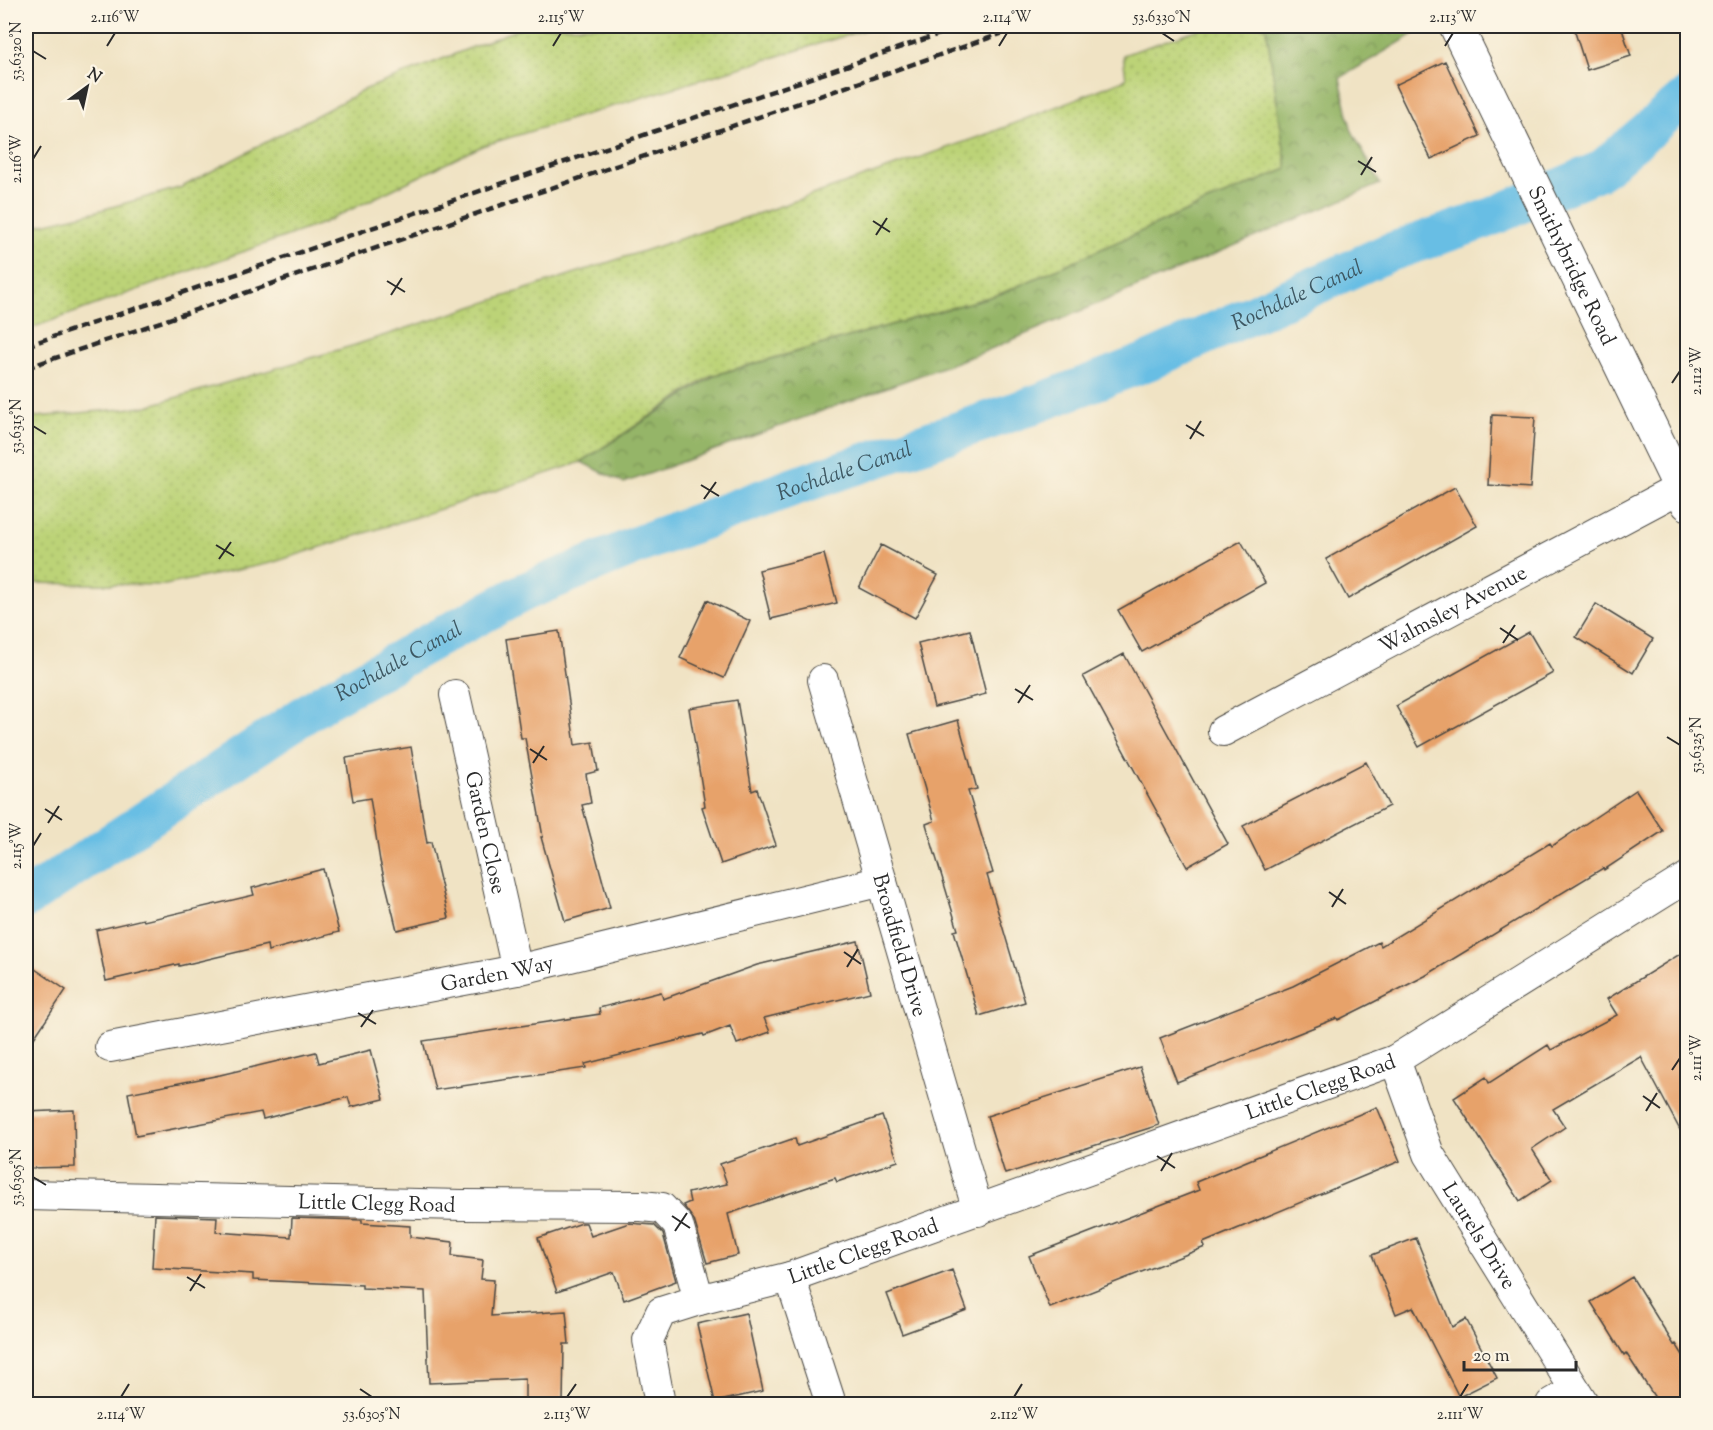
<svg xmlns="http://www.w3.org/2000/svg" width="1713" height="1430" font-family="'Sorts Mill Goudy',serif">
	<defs>
		<pattern id="grass-dots" width="8" height="8" patternUnits="userSpaceOnUse" patternTransform="scale(1.5)"><rect width="8" height="8" fill="#bcd377"/><path d="M2 2h.1M6 6h.1" fill="none" stroke="#a2b567" stroke-width="1.8" stroke-linecap="round"/></pattern>
		<pattern id="forest-crowns" width="20" height="18" patternUnits="userSpaceOnUse" patternTransform="scale(1.5)"><rect width="20" height="18" fill="#95b568"/><path d="M2 6a3 3 0 1 1 6 0M12 15a3 3 0 1 1 6 0" fill="none" stroke="#7a9356"/></pattern>
	</defs>
	<rect width="100%" height="100%" fill="#fcf5e5"/>
	<filter id="ink" filterUnits="userSpaceOnUse"><feTurbulence type="fractalNoise" baseFrequency=".0167" numOctaves="2"/><feDisplacementMap in="SourceGraphic" scale="12" xChannelSelector="R" yChannelSelector="G"/><feConvolveMatrix kernelMatrix="1 2 1 2 8 2 1 2 1" color-interpolation-filters="sRGB"/></filter>
	<filter id="wash" filterUnits="userSpaceOnUse"><feTurbulence type="fractalNoise" baseFrequency=".008" numOctaves="4" result="noise"/><feDisplacementMap in="SourceGraphic" scale="24" xChannelSelector="R" yChannelSelector="G"/><feGaussianBlur stdDeviation="1.35" result="paint"/><feColorMatrix in="noise" values="0 0 0 0 0 0 0 0 0 0 0 0 0 0 0 0 0 1.4 0 .05"/><feComposite in="paint" operator="in"/></filter>
	<g filter="url(#wash)">
		<rect width="100%" height="100%" fill="#f0e3c4"/>
		<path fill="url(#grass-dots)" stroke="#747f51" stroke-width="1.5" d="M526 26H877L482 146 323 223 26 330V228L94 212 182 187 366 89Z
			M1208 26H1266L1287 169 1205 203 1000 294 710 376 581 462 447 507 271 563 165 585 26 583V418L144 407 355 345 766 211 990 133 1126 79 1123 55Z"/>
		<path fill="url(#forest-crowns)" stroke="#60704a" stroke-width="1.5" d="M1266 26H1423L1424 28 1340 78 1351 129 1380 184 981 353 624 483 581 462 715 375 1000 294 1205 203 1287 169Z"/>
		<g fill="none" stroke-linecap="round" stroke-linejoin="round">
			<path stroke="#67bee4" stroke-width="39" id="s1" d="M26 899 325 701 434 640 524 592 645 542 793 487 1028 407 1149 361 1385 254 1484 220 1601 170 1688 96"/>
		</g>
		<g id="blocks">
			<path fill="#e7a26a" d="M1573 26H1621L1631 56 1587 70Z
				M1445 61 1480 136 1431 159 1395 85Z
				M1492 415 1535 417 1530 488 1488 485Z
				M1455 487 1477 526 1348 599 1326 559Z
				M1241 541 1265 583 1142 652 1118 610Z
				M881 545 938 575 915 618 859 588Z
				M824 554 837 603 771 619 759 570Z
				M707 600 750 621 724 678 680 658Z
				M1596 604 1653 639 1633 673 1576 637Z
				M970 630 986 694 934 707 918 643Z
				M559 631 575 745 593 742 598 771 586 774 591 803 582 805 610 908 565 921 541 837H543L525 738H521L506 639Z
				M1529 632 1553 673 1419 747 1396 706Z
				M1124 654 1228 844 1187 867 1083 676Z
				M737 700 752 791 757 789 776 845 721 864 702 807 705 806 689 708Z
				M958 720 977 789 968 791 993 873 987 875 1025 1002 979 1016 954 931 958 930 926 824 934 821 909 734Z
				M411 747 427 843 431 842 449 918 397 930 380 861 370 798 353 801 346 758Z
				M1366 762 1389 806 1265 870 1243 826Z
				M1636 790 1663 831 1604 870 1603 868 1425 976 1370 1004 1338 1020 1337 1018 1177 1082 1160 1038 1293 986 1379 942 1381 946 1550 843 1552 846Z
				M323 869 339 932 268 951 267 945 179 966V964L106 981 96 930 143 919 144 921 254 895 252 888Z
				M858 941 870 992 764 1018 770 1032 737 1044 730 1026 704 1036 703 1034 585 1064 586 1068 435 1090 423 1041 600 1014 599 1008 661 992 663 999 757 965Z
				M1688 949V1145L1641 1057 1553 1109 1565 1127 1532 1149 1552 1180 1520 1201 1454 1098 1486 1077 1489 1083 1548 1045 1551 1050 1617 1015 1607 999Z
				M26 963 66 990 26 1050Z
				M371 1050 384 1099 351 1107 348 1097 263 1119 261 1112 136 1136 128 1093 220 1075 316 1052 319 1063Z
				M1140 1067 1159 1125 1005 1174 987 1116Z
				M1377 1107 1400 1161 1203 1243 1205 1247 1050 1308 1029 1256 1199 1190 1196 1182Z
				M74 1110 75 1167 26 1168V1112Z
				M882 1116 898 1161 837 1182 835 1178 728 1214 738 1255 707 1263 694 1220 683 1205 690 1202 688 1193 727 1184 720 1164 795 1138 797 1146Z
				M155 1215 217 1217 216 1232 291 1237 292 1218 362 1220V1223L410 1226V1237L453 1242 452 1256 483 1260 481 1279 494 1280 491 1316 566 1311 569 1344H564L563 1404H525V1379L429 1383 425 1291 362 1288V1285L253 1280V1274L152 1268Z
				M582 1223H586L591 1236 629 1223 654 1225 663 1234 676 1281 624 1300 614 1272 557 1292 538 1238Z
				M1416 1238 1452 1327 1466 1319 1497 1378 1459 1397 1413 1307 1396 1314 1372 1255Z
				M952 1270 967 1310 902 1334 887 1294Z
				M1632 1277 1674 1345 1676 1344 1688 1363V1404H1659L1626 1353 1624 1355 1591 1302Z
				M746 1313 763 1391 715 1402 697 1324Z"/>
		</g>
	</g>
	<g filter="url(#ink)">
		<use href="#blocks" fill-opacity="0" stroke="#494742" stroke-width="1.5"/>
		<g fill="none" stroke-linecap="round" stroke-linejoin="round">
			<g stroke="#494742" stroke-width="32">
				<g id="street">
					<path id="s2" d="M823 680 978 1211"/>
					<path id="s3" d="M455 695 517 970"/>
					<path id="s4" d="M1223 731 1680 488"/>
					<path id="s5" d="M110 1047 517 970 882 881"/>
					<path id="s6" d="M1395 1060 1429 1154 1584 1404"/>
					<path id="s7" d="M26 1195 462 1205 641 1206 662 1208 678 1225 699 1300 790 1277 1395 1060 1688 877"/>
					<path d="M790 1277 831 1404"/>
					<path d="M660 1404 648 1340 661 1312 699 1300"/>
					<path d="M1551 1404 1575 1390"/>
				</g>
			</g>
			<g stroke="#494742" stroke-width="35">
				<g id="secondary">
					<path id="s8" d="M1456 26 1688 504"/>
				</g>
			</g>
			<use href="#street" stroke="#fff" stroke-width="30"/>
			<use href="#secondary" stroke="#fff" stroke-width="33"/>
			<path stroke="#2b2b2b" stroke-width="4.5" stroke-dasharray="9 4.5" stroke-linecap="butt" d="M26 346 963 26
				M26 368 1024 26"/>
		</g>
	</g>
	<path fill="none" stroke="#2b2b2b" stroke-width="2" d="M1162 33 1174 41M107 46 115 33M553 46 561 33M999 46 1007 33M1445 46 1453 33M33 51 46 59M33 159 41 146M1358 161 1376 172M1361 175 1372 157M873 221 890 232M876 235 887 218M387 281 405 292M391 295 402 278M1672 383 1680 371M1186 425 1204 436M33 426 46 434M1190 439 1201 421M701 485 719 496M704 499 716 482M216 545 234 556M219 559 231 542M1500 628 1518 640M1503 643 1515 625M1015 689 1033 700M1018 703 1030 685M1667 737 1680 745M530 749 547 760M533 763 544 746M45 809 62 820M48 823 59 806M33 846 41 833M1329 892 1346 904M1332 907 1343 889M844 952 861 964M847 967 858 949M358 1013 376 1024M361 1027 373 1010M1672 1070 1680 1058M1643 1096 1660 1108M1646 1111 1657 1093M1157 1156 1175 1168M1161 1171 1172 1153M33 1177 46 1185M672 1216 690 1228M675 1231 687 1213M187 1277 205 1288M190 1291 201 1274M360 1389 372 1397M121 1397 129 1384M567 1397 576 1384M1014 1397 1022 1384M1460 1397 1468 1384"/>
	<g text-anchor="middle" stroke-width="6" stroke-linejoin="round" paint-order="stroke">
		<g font-size="21" fill="#2b2b2b" stroke="#fcf5e5">
			<text dy="7" stroke="none"><textPath href="#s8" startOffset="266">Smithybridge Road</textPath></text>
			<text dy="7" stroke="none"><textPath href="#s4" startOffset="260">Walmsley Avenue</textPath></text>
			<text dy="7" stroke="none"><textPath href="#s3" startOffset="141">Garden Close</textPath></text>
			<text dy="7" stroke="none"><textPath href="#s2" startOffset="276">Broadfield Drive</textPath></text>
			<text dy="7" stroke="none"><textPath href="#s5" startOffset="394">Garden Way</textPath></text>
			<text dy="7" stroke="none"><textPath href="#s7" startOffset="1395">Little Clegg Road</textPath></text>
			<text dy="7" stroke="none"><textPath href="#s7" startOffset="351">Little Clegg Road</textPath></text>
			<text dy="7" stroke="none"><textPath href="#s6" startOffset="196">Laurels Drive</textPath></text>
			<text dy="7" stroke="none"><textPath href="#s7" startOffset="909">Little Clegg Road</textPath></text>
		</g>
		<g font-size="22" font-style="italic" fill="#3d5762" stroke="#fcf5e5">
			<text dy="8" stroke="none"><textPath href="#s1" startOffset="1414">Rochdale Canal</textPath></text>
			<text dy="8" stroke="none"><textPath href="#s1" startOffset="928">Rochdale Canal</textPath></text>
			<text dy="8" stroke="none"><textPath href="#s1" startOffset="442">Rochdale Canal</textPath></text>
		</g>
	</g>
	<rect width="1713" height="1430" fill="none" stroke="#fcf5e5" stroke-width="66"/>
	<g transform="translate(87 87) rotate(33)" stroke="#fcf5e5" stroke-width="4.5" paint-order="stroke">
	<path d="M0-4.5L10 22L0 15L-10 22Z" fill="#2b2b2b"/>
	<text y="-9" font-size="16" font-weight="bold" text-anchor="middle" fill="#2b2b2b">N</text>
	</g>
	<path d="M1464 1361v9h112v-9" fill="none" stroke="#2b2b2b" stroke-width="3"/>
	<text x="1473" y="1361" font-size="18" fill="#2b2b2b" stroke="#fcf5e5" stroke-width="4.5" paint-order="stroke">20 m</text>
	<rect x="33" y="33" width="1647" height="1364" fill="none" stroke="#2b2b2b" stroke-width="2"/>
	<g font-size="15" text-anchor="middle" fill="#2b2b2b">
		<text x="115" y="22">2.116°W</text>
		<text x="561" y="22">2.115°W</text>
		<text x="1007" y="22">2.114°W</text>
		<text x="1162" y="22">53.6330°N</text>
		<text x="1453" y="22">2.113°W</text>
		<text transform="translate(16 51) rotate(-90)" y="5">53.6320°N</text>
		<text transform="translate(16 159) rotate(-90)" y="5">2.116°W</text>
		<text transform="translate(1696 371) rotate(-90)" y="5">2.112°W</text>
		<text transform="translate(16 426) rotate(-90)" y="5">53.6315°N</text>
		<text transform="translate(1696 745) rotate(-90)" y="5">53.6325°N</text>
		<text transform="translate(16 846) rotate(-90)" y="5">2.115°W</text>
		<text transform="translate(1696 1058) rotate(-90)" y="5">2.111°W</text>
		<text transform="translate(16 1177) rotate(-90)" y="5">53.6305°N</text>
		<text x="121" y="1419">2.114°W</text>
		<text x="372" y="1419">53.6305°N</text>
		<text x="567" y="1419">2.113°W</text>
		<text x="1014" y="1419">2.112°W</text>
		<text x="1460" y="1419">2.111°W</text>
	</g>
</svg>
